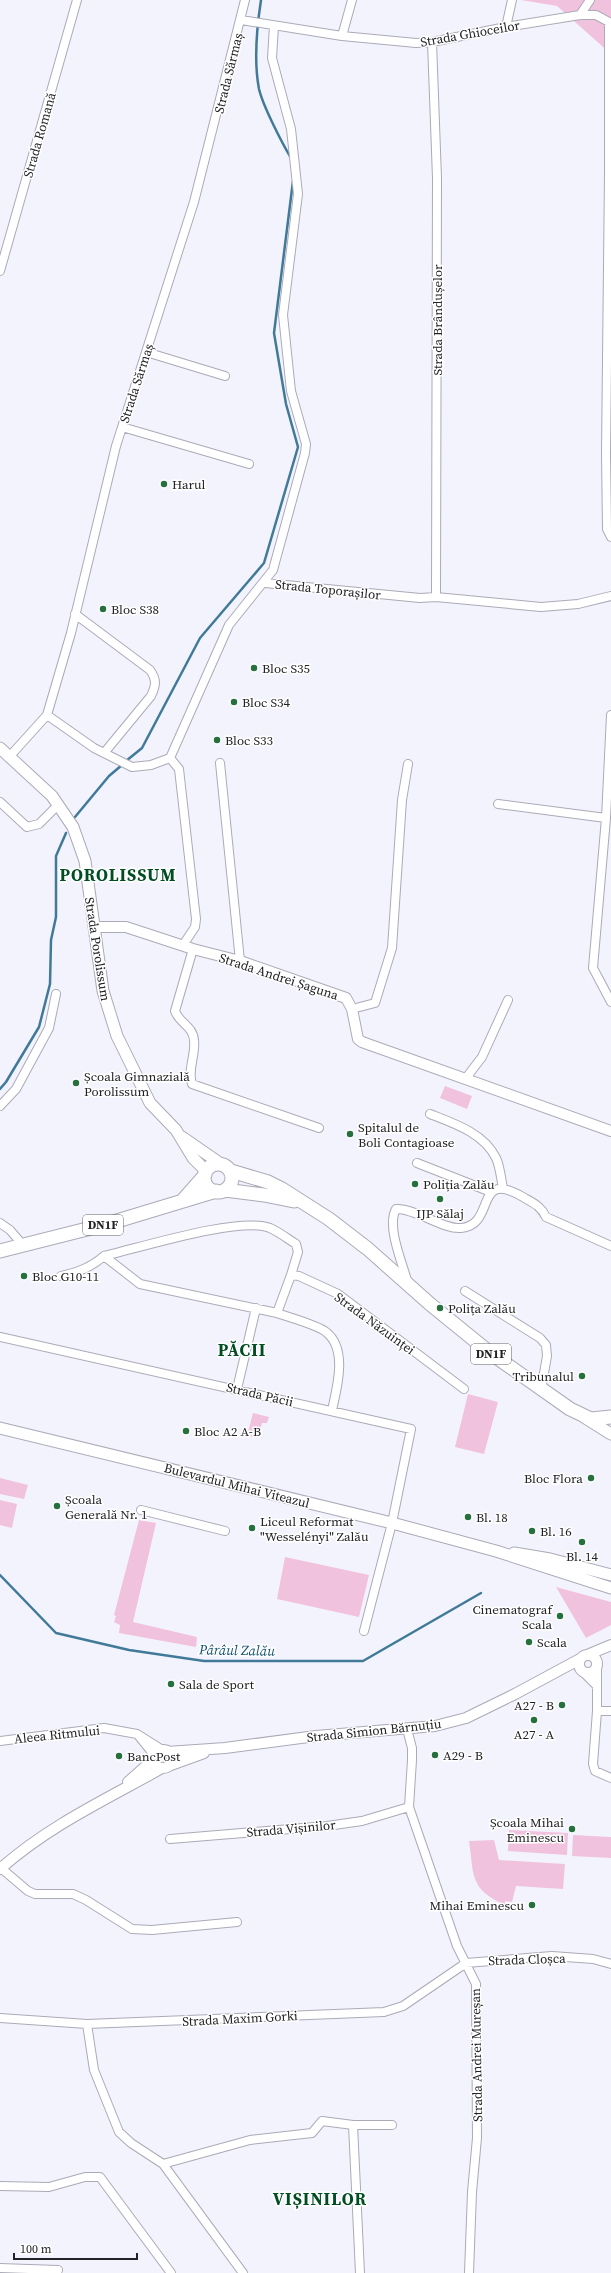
<svg xmlns="http://www.w3.org/2000/svg" width="611" height="2273" font-family="'Source Serif 4',serif">
	<rect width="100%" height="100%" fill="#f3f3fe"/>
	<path fill="#f1c2de" d="M521 0H611V54L557 6Z
		M445 1086 472 1096 467 1109 440 1098Z
		M468 1394 498 1402 484 1454 455 1447Z
		M253 1413 269 1417 267 1423H262L258 1438 247 1436Z
		M0 1478 28 1485 24 1499 0 1494Z
		M0 1500 17 1504 12 1528 0 1525Z
		M139 1520 156 1523 133 1622 197 1637 196 1647 119 1633 120 1625 114 1622 116 1616 114 1615Z
		M285 1557 369 1575 359 1617 277 1599Z
		M556 1587 611 1602V1625L586 1638Z
		M509 1830 568 1833 567 1855 508 1851Z
		M573 1835 611 1837V1858L572 1856Z
		M494 1840 499 1860 565 1864 563 1889 516 1886 512 1902 505 1901V1905C469 1889 474 1875 469 1841Z"/>
	<g fill="none" stroke-linecap="round" stroke-linejoin="round">
		<path stroke="#417a98" stroke-width="2.5" d="M261 0C257 26 254 63 259 89 263 106 282 143 291 158
			M126 761 142 748 200 638 264 563 298 447 286 404 274 333 293 181
			M75 817 109 776 122 765
			M0 1089 6 1082 39 1027 50 984 51 940 56 917V856L66 833
			M0 1575 56 1633 129 1650 204 1661H363L481 1593"/>
		<g stroke="#abaab7" stroke-width="10">
			<path id="minor" d="M580 15 590 0
				M241 20 342 36 416 43 432 42 506 27 580 15H596L609 22V173L606 454 607 529 611 537
				M506 27 512 0
				M342 36 352 0
				M432 42 437 178 436 597
				M0 271 77 0
				M146 352 225 376
				M122 427 249 464
				M265 583 420 598 436 597 541 607 578 604 611 596
				M75 614 150 670C157 680 156 685 151 696L104 753
				M47 715 94 748 132 767 151 765 170 758 229 625 273 570 305 453 306 444 291 391 283 315 298 194 291 129 272 58 274 26
				M611 715 606 818 593 968 611 1002
				M10 756 47 715 71 633 116 446 194 202 245 0
				M170 758 179 769 196 919 195 927 183 945
				M220 763 240 961
				M0 802 27 827 39 824 58 805
				M498 804 606 818
				M193 949 175 1011C179 1023 193 1026 194 1040 196 1055 187 1070 192 1084L319 1128
				M352 1009 375 1003 392 948 402 800 408 764
				M466 1078 482 1057 508 1000
				M0 1106 16 1089 49 1028 56 994
				M430 1114C453 1123 484 1133 496 1158 500 1166 501 1179 503 1188
				M417 1163 491 1192
				M0 1223 10 1230 22 1244
				M104 1256 140 1284 277 1313 291 1275 299 1276 338 1294 464 1389
				M61 1276C78 1272 90 1268 104 1256 139 1248 240 1216 270 1228 279 1232 288 1239 296 1244L298 1252 291 1275
				M408 1284C403 1264 386 1227 396 1209 415 1208 444 1230 461 1228 497 1225 473 1168 523 1197 533 1203 541 1206 546 1217L611 1246
				M465 1291 540 1338 546 1345 547 1356 541 1390
				M277 1313C288 1317 318 1325 326 1332 348 1349 337 1388 332 1410
				M0 1337 411 1429 392 1523 364 1631
				M237 1389 256 1308
				M141 1510 225 1531
				M597 1664V1711L593 1764 595 1771 611 1778
				M582 1671 597 1686
				M597 1711H611
				M407 1729 412 1748V1760L409 1807 457 1946 476 1984 477 2138 472 2192 469 2273
				M138 1735 155 1756
				M0 1741 104 1728 137 1734 164 1751
				M170 1839 327 1826 362 1821 409 1807
				M1 1868 28 1891 35 1894H73L86 1900 132 1929 152 1930 237 1922
				M0 2018 87 2024 384 2012 403 2006 466 1963 552 1956 593 1959 611 1964
				M87 2024 94 2070 119 2132 131 2143 163 2164 243 2273
				M353 2125 360 2273
				M163 2164 250 2140 312 2133 322 2121 353 2125H392
				M0 2186 49 2187 85 2177H100L171 2273
				M0 2268 58 2270"/>
		</g>
		<g stroke="#abaab7" stroke-width="12">
			<path id="tertiary" d="M95 927H126L193 949 240 961 346 998 352 1009 358 1039 362 1042 611 1131
				M579 1664a9 9 0 1 1 18 0a9 9 0 1 1-18 0Z
				M587 1655 611 1645
				M154 1759a9 9 0 1 1 18 0a9 9 0 1 1-18 0Z
				M167 1752 225 1748 316 1736 435 1726 466 1718 515 1694 580 1659
				M168 1766 204 1753
				M128 1782 154 1759
				M0 1869C50 1825 105 1800 162 1768"/>
		</g>
		<g stroke="#abaab7" stroke-width="13">
			<path id="secondary" d="M0 748 52 796 73 827 85 861 103 991 117 1036 150 1103 176 1130 193 1158 206 1171
				M182 1137 221 1164
				M584 1417 611 1434
				M0 1428 392 1523 496 1551 611 1588
				M514 1553 550 1559 611 1575"/>
		</g>
		<g stroke="#abaab7" stroke-width="15">
			<path id="primary" d="M204 1178a14 14 0 1 1 28 0a14 14 0 1 1-28 0Z
				M231 1171 268 1182 282 1189 329 1219 368 1249 430 1304 489 1352 570 1409 591 1419 611 1417
				M225 1190 264 1195 294 1201
				M183 1200 205 1175
				M0 1251 107 1224 216 1191"/>
		</g>
		<use href="#minor" stroke="#fff" stroke-width="8"/>
		<use href="#tertiary" stroke="#fff" stroke-width="10"/>
		<use href="#secondary" stroke="#fff" stroke-width="11"/>
		<use href="#primary" stroke="#fff" stroke-width="13"/>
	</g>
	<g fill="#26703e" stroke="#fff" stroke-width="1.5">
		<circle cx="164" cy="484" r="4"/>
		<circle cx="103" cy="609" r="4"/>
		<circle cx="254" cy="668" r="4"/>
		<circle cx="234" cy="702" r="4"/>
		<circle cx="217" cy="740" r="4"/>
		<circle cx="76" cy="1083" r="4"/>
		<circle cx="350" cy="1134" r="4"/>
		<circle cx="415" cy="1184" r="4"/>
		<circle cx="440" cy="1199" r="4"/>
		<circle cx="24" cy="1276" r="4"/>
		<circle cx="440" cy="1308" r="4"/>
		<circle cx="582" cy="1376" r="4"/>
		<circle cx="186" cy="1431" r="4"/>
		<circle cx="591" cy="1478" r="4"/>
		<circle cx="57" cy="1506" r="4"/>
		<circle cx="468" cy="1517" r="4"/>
		<circle cx="252" cy="1528" r="4"/>
		<circle cx="532" cy="1531" r="4"/>
		<circle cx="582" cy="1542" r="4"/>
		<circle cx="560" cy="1616" r="4"/>
		<circle cx="529" cy="1642" r="4"/>
		<circle cx="171" cy="1684" r="4"/>
		<circle cx="562" cy="1705" r="4"/>
		<circle cx="534" cy="1720" r="4"/>
		<circle cx="435" cy="1755" r="4"/>
		<circle cx="119" cy="1756" r="4"/>
		<circle cx="572" cy="1829" r="4"/>
		<circle cx="532" cy="1905" r="4"/>
	</g>
	<g text-anchor="middle" stroke-width="3" stroke-linejoin="round" paint-order="stroke">
		<g fill="#fff" stroke="#646468" stroke-width="1">
			<rect x="83" y="1215" width="40" height="20" rx="3"/>
			<rect x="471" y="1344" width="40" height="20" rx="3"/>
		</g>
		<g font-size="12" font-weight="bold" fill="#222227">
			<text x="103" y="1229">DN1F</text>
			<text x="491" y="1358">DN1F</text>
		</g>
		<g font-size="13" fill="#222227" stroke="#fff">
			<text transform="translate(470 33) rotate(-10)" y="5">Strada Ghioceilor</text>
			<text transform="translate(228 73) rotate(-76)" y="5">Strada Sărmaș</text>
			<text transform="translate(39 135) rotate(-74)" y="5">Strada Romană</text>
			<text transform="translate(437 320) rotate(-90)" y="5">Strada Brândușelor</text>
			<text transform="translate(136 383) rotate(-72)" y="5">Strada Sărmaș</text>
			<text transform="translate(328 589) rotate(6)" y="5">Strada Toporașilor</text>
			<text transform="translate(98 949) rotate(81)" y="5">Strada Porolissum</text>
			<text transform="translate(279 976) rotate(18)" y="5">Strada Andrei Șaguna</text>
			<text transform="translate(375 1323) rotate(36)" y="5">Strada Năzuinței</text>
			<text transform="translate(260 1394) rotate(13)" y="5">Strada Păcii</text>
			<text transform="translate(237 1485) rotate(14)" y="5">Bulevardul Mihai Viteazul</text>
			<text transform="translate(374 1730) rotate(-6)" y="5">Strada Simion Bărnuțiu</text>
			<text transform="translate(57 1734) rotate(-6)" y="5">Aleea Ritmului</text>
			<text transform="translate(291 1828) rotate(-5)" y="5">Strada Vișinilor</text>
			<text transform="translate(527 1959) rotate(-2)" y="5">Strada Cloșca</text>
			<text transform="translate(240 2018) rotate(-3)" y="5">Strada Maxim Gorki</text>
			<text transform="translate(476 2055) rotate(-91)" y="5">Strada Andrei Mureșan</text>
		</g>
		<g font-size="13" fill="#222227" stroke="#fff" text-anchor="start">
			<text x="172" y="489">Harul</text>
			<text x="111" y="614">Bloc S38</text>
			<text x="262" y="673">Bloc S35</text>
			<text x="242" y="707">Bloc S34</text>
			<text x="225" y="745">Bloc S33</text>
			<text x="84" y="1081">Școala Gimnazială<tspan x="84" dy="15">Porolissum</tspan></text>
			<text x="358" y="1132">Spitalul de<tspan x="358" dy="15">Boli Contagioase</tspan></text>
			<text x="423" y="1189">Poliția Zalău</text>
			<text x="440" y="1218" text-anchor="middle">IJP Sălaj</text>
			<text x="32" y="1281">Bloc G10-11</text>
			<text x="448" y="1313">Polița Zalău</text>
			<text x="574" y="1381" text-anchor="end">Tribunalul</text>
			<text x="194" y="1436">Bloc A2 A-B</text>
			<text x="583" y="1483" text-anchor="end">Bloc Flora</text>
			<text x="65" y="1504">Școala<tspan x="65" dy="15">Generală Nr. 1</tspan></text>
			<text x="476" y="1522">Bl. 18</text>
			<text x="260" y="1526">Liceul Reformat<tspan x="260" dy="15">"Wesselényi" Zalău</tspan></text>
			<text x="540" y="1536">Bl. 16</text>
			<text x="582" y="1561" text-anchor="middle">Bl. 14</text>
			<text x="552" y="1614" text-anchor="end">Cinematograf<tspan x="552" dy="15">Scala</tspan></text>
			<text x="537" y="1647">Scala</text>
			<text x="179" y="1689">Sala de Sport</text>
			<text x="554" y="1710" text-anchor="end">A27 - B</text>
			<text x="534" y="1739" text-anchor="middle">A27 - A</text>
			<text x="443" y="1760">A29 - B</text>
			<text x="127" y="1761">BancPost</text>
			<text x="564" y="1827" text-anchor="end">Școala Mihai<tspan x="564" dy="15">Eminescu</tspan></text>
			<text x="524" y="1910" text-anchor="end">Mihai Eminescu</text>
		</g>
		<g font-size="14" font-style="italic" fill="#11526f" stroke="#fff">
			<text transform="translate(237 1650) rotate(1)" y="5">Pârâul Zalău</text>
		</g>
		<g font-size="17" font-weight="bold" letter-spacing="1" fill="#004d21" stroke="#fff">
			<text x="118" y="881">POROLISSUM</text>
			<text x="242" y="1356">PĂCII</text>
			<text x="320" y="2205">VIȘINILOR</text>
		</g>
	</g>
	<path d="M14 2253v6h123v-6" fill="none" stroke="#222227" stroke-width="2"/>
	<text x="20" y="2253" font-size="12" fill="#222227" stroke="#ffffff" stroke-width="3" paint-order="stroke">100 m</text>
</svg>
